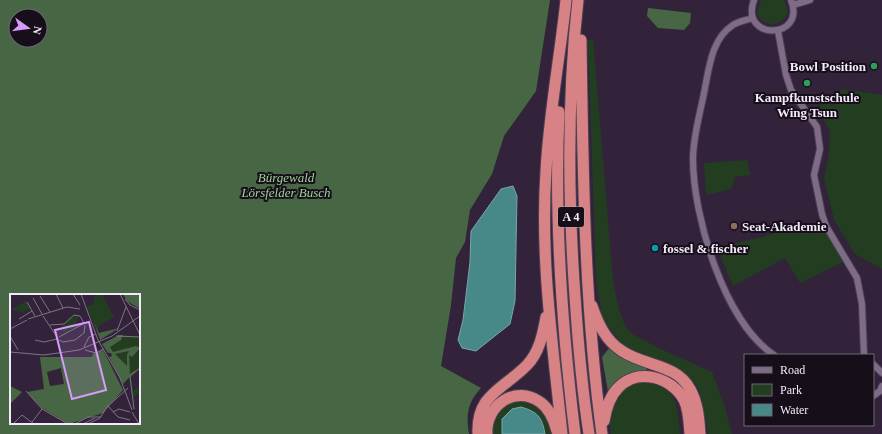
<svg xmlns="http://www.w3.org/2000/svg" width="882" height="434" font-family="'Times New Roman',serif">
	<rect width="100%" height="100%" fill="#32233a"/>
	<path fill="#233d21" d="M761 0H784L788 11C783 28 763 29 757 12Z
		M593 39 613 281C616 294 620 322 630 332 636 338 647 340 654 346L712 372 725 407 732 434H708L700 392 690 377 674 367 623 346 602 318 596 279 588 40Z
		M842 89 882 95V269L855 254 834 220 824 178 829 155 830 131 819 111 820 105 828 103 832 106 835 103 834 97Z
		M747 160 750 175 735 177 731 189 706 195 704 163Z
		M820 222 843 262 800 283 785 258 733 286 717 248Z
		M643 381C678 387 677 403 680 434H611C605 408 616 387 643 381Z
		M517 401C542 402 547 413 554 434H545L542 420 512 409 502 419V434H492C492 416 500 405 517 401Z"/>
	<path fill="#476744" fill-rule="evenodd" d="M0 0H550L536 91 504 136 492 174 470 210 465 242 456 258 451 305 441 366 481 388C467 403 466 415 469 434H0ZM16 16H40V40H16ZM11 295H139V423H11Z
		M648 8 691 13 690 23 684 30 658 28 647 16Z
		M610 347 646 366 647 371C629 372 620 380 608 392L602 357Z"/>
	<path fill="#478889" stroke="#7ba5ab" d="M513 186 517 196 515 301 510 324 476 351 462 348 458 340 463 320 470 262 471 231 501 189Z
		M521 407C538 412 542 417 545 434H502V419L512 409Z"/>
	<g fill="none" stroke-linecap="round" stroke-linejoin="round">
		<g stroke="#4e4055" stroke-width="8">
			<path id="minor" d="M754 0C739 41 807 40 791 0
				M793 5 810 0
				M753 18C747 20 739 21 733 25 711 39 709 69 704 93 700 114 693 137 693 159 693 216 724 322 774 355
				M778 31 786 75 791 90 817 127 820 149 814 175 822 214 826 226 857 278 862 304 864 355
				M873 364 882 373
				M873 396 880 391 882 386"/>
		</g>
		<g stroke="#4e4055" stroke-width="13">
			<path id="motorway" d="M578 0C567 98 568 198 575 296 578 342 582 388 589 434
				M581 40C583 171 584 303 602 434
				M559 112C554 220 562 328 575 434
				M592 306C598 324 606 341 622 351 644 366 677 364 690 389 698 403 699 419 700 434
				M604 421C606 409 609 397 618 388 637 367 672 377 684 400 689 410 689 423 690 434
				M478 434C476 394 504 389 527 365 539 353 543 334 546 317
				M487 434C485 406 515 384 540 402 549 408 554 420 557 431
				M562 434C553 347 540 259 546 171 549 114 560 57 566 0"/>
		</g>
		<use href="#minor" stroke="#7e6c87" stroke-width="6"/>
		<use href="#motorway" stroke="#d78386" stroke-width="11"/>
	</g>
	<g fill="#2e9e5b" stroke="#160f1a" stroke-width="1.5">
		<circle cx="874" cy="66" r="4"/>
		<circle cx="807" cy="83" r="4"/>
	</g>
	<circle fill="#8d6e63" stroke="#160f1a" stroke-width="1.5" cx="734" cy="226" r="4"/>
	<circle fill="#0f9aa8" stroke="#160f1a" stroke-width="1.5" cx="655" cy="248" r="4"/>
	<g text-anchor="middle" stroke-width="4" stroke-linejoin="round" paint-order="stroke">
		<rect fill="#160f1a" stroke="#b1a8b6" stroke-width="1" x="558" y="207" width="26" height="20" rx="3"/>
		<g font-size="12" font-weight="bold" fill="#f3e9f9">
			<text x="571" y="221">A 4</text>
		</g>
		<g font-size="13" font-weight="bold" fill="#f3e9f9" stroke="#160f1a" text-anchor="start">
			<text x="866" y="71" text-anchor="end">Bowl Position</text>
			<text x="807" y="102" text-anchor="middle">Kampfkunstschule<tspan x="807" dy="15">Wing Tsun</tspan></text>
			<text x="742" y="231">Seat-Akademie</text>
			<text x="663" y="253">fossel &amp; fischer</text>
		</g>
		<g font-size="13" font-style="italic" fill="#9ed197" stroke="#160f1a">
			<text x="286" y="182">Bürgewald<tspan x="286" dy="15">Lörsfelder Busch</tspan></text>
		</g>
	</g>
	<g transform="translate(10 294)">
		<rect width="130" height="130" fill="#32233a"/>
		<path d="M88 0H92L104 23 86 34 76 13 84 10V3ZM16 7 20 14 13 18 1 16ZM63 22H68L65 33 54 39 52 31ZM113 41 130 44V75L121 83 123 97 130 92V102L128 100 124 103V107L119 86 105 60 119 57 126 52 103 58 100 53 111 46Z" fill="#233d21"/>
		<path d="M113 0H130V15L117 7ZM84 28 89 39 109 34 90 46ZM109 41H113L111 46 100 53 103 58 126 52 130 54 122 63 119 61 120 80 127 75 113 90 99 63 102 62 101 59H98L92 50ZM119 57 117 61V72L105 60ZM93 56 113 96 93 119 59 130 32 114 17 98 34 95 30 63H82L83 60ZM51 74 54 90 40 92 37 78ZM0 92 12 98 0 110Z" fill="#476744" fill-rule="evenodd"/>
		<path fill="none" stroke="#7f7286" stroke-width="1" d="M46 0 53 14M63 0 70 11M71 0 88 46 110 84 122 116M110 0 130 41M30 2 40 18M23 4 32 20M115 5 120 11 130 16M17 8 25 22M33 22 47 43M9 25 22 17M18 25 57 13 70 15M40 31 54 30 64 21 70 22 74 29M0 35 17 26M107 37 116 13M0 42 8 56M106 42 130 43M49 43 73 30M25 46 34 48 47 45M49 46 53 48 65 46 74 39 75 31M74 53 79 43 86 40M75 56 86 59 93 55M0 58 34 61 69 56 102 42 130 22M16 97 32 115 58 130M98 112 108 123 120 126M124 115 120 82 130 74M103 118 109 115 120 118M122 118 129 130M22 128 32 115M3 130 12 121 24 130M65 130 78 123H91M73 130 85 124M78 130 90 124 97 113 118 94"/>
		<path fill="#d79bf9" fill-opacity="0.15" stroke="#d79bf9" stroke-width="2" d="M79 28 96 96 62 105 45 36Z"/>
		<rect width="130" height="130" fill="none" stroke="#f3e9f9" stroke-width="2"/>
	</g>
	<rect x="744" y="354" width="130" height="72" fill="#160f1a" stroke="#6e6673"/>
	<rect x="752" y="367" width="20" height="6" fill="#7e6c87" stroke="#6e6673"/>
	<text x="780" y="374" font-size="12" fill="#f3e9f9">Road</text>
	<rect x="752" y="384" width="20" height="12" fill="#233d21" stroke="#6e6673"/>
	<text x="780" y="394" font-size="12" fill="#f3e9f9">Park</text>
	<rect x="752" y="404" width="20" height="12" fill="#478889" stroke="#6e6673"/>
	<text x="780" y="414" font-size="12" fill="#f3e9f9">Water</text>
	<g transform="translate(28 28) rotate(104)"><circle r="19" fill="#160f1a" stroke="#6e6673"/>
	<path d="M0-3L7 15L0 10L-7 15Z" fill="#d79bf9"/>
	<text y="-6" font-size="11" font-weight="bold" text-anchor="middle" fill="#f3e9f9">N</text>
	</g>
</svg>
